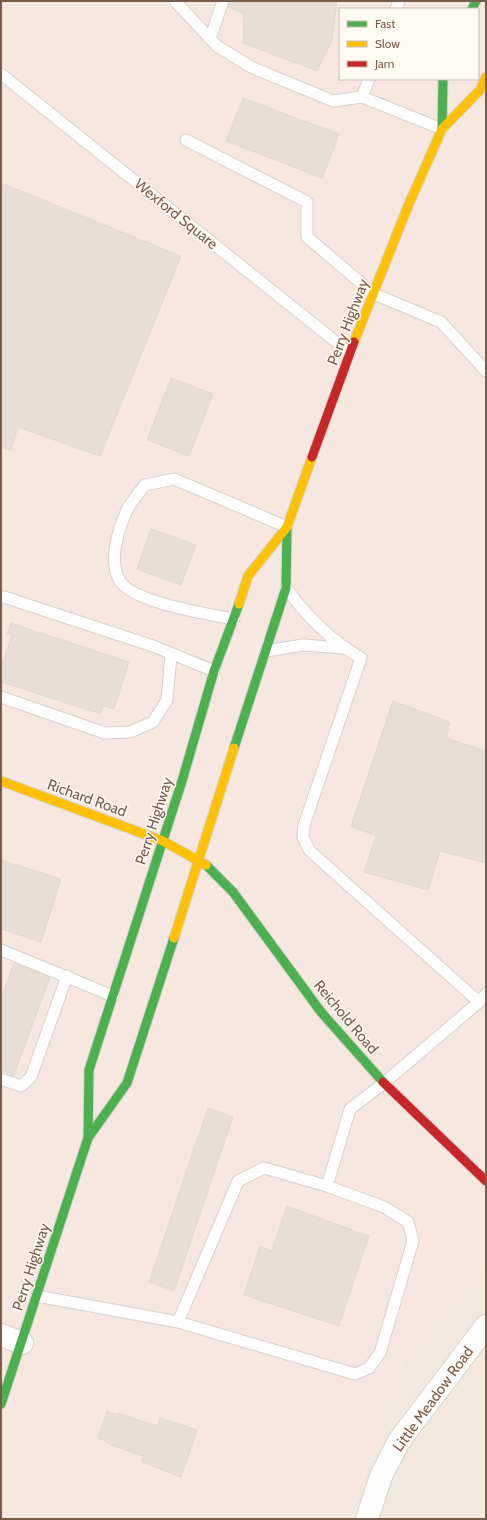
<svg xmlns="http://www.w3.org/2000/svg" width="487" height="1520" font-family="Cabin,sans-serif">
	<rect width="100%" height="100%" fill="#f9f5f0"/>
	<path fill="#f2e8de" d="M486 1264V1519H360L351 1513 403 1361Z"/>
	<path fill="#f6e8e1" fill-rule="evenodd" d="M1 1H486V1264L403 1361 351 1513 360 1519H1ZM340 9H478V79H340Z"/>
	<path fill="#e6ded7" stroke="#e2d8d2" d="M214 1H337L332 41 317 71 243 43 244 14Z
		M243 98 339 134 322 178 226 141Z
		M1 183 181 256 100 456 18 427 11 450 1 448Z
		M171 378 213 394 189 456 147 440Z
		M151 529 196 545 181 585 137 569Z
		M11 623 129 662 114 709 103 706 101 714 1 682V668L12 635 7 634Z
		M393 701 450 722 446 738 486 751V863L440 851 428 890 364 872 376 836 351 826Z
		M1 860 61 879 41 942 1 929Z
		M14 963 50 977 14 1075 1 1070V998Z
		M208 1108 233 1117 174 1291 149 1282Z
		M287 1206 369 1236 339 1326 244 1295 260 1246 272 1251Z
		M107 1411 117 1415 118 1413 157 1426 160 1418 197 1430 181 1477 141 1462 143 1456 108 1444V1442L98 1438Z"/>
	<g fill="none" stroke-linecap="round" stroke-linejoin="round">
		<g stroke="#d7d1cb" stroke-width="13">
			<path id="lane" d="M175 1 217 46 251 67 333 101 362 97 442 129
				M396 9 399 1
				M210 39 223 1
				M1 74 350 353
				M362 97 369 79
				M186 140 307 202V237L374 294 441 322 486 371
				M286 588C307 617 330 640 361 658L304 825 303 837 310 851 479 1002
				M1 598 4 597 153 646 214 671
				M234 619C211 615 132 602 120 581 108 562 118 530 127 510 131 502 139 493 145 485L174 479 287 527
				M266 651 303 645 343 648
				M1 697 105 733 130 732 153 722 167 700 171 655
				M1 950 113 996
				M1 1079 21 1086 31 1077 67 976
				M37 1296 178 1322 238 1181 264 1168 327 1186 350 1109 384 1083 479 1002 486 994
				M178 1322 355 1374 369 1368 380 1353 413 1241 408 1222 384 1207 327 1186"/>
		</g>
		<g stroke="#d7d1cb" stroke-width="24">
			<path id="street" d="M1 1335 22 1343
				M367 1519 381 1476 399 1441 486 1326"/>
		</g>
		<g stroke="#d9d2cb" stroke-width="11">
			<path id="fast" d="M472 9 476 1
				M442 129 443 79
				M234 748 286 588 287 527
				M206 865 233 892 321 1012 383 1082
				M88 1138 89 1070 182 781 214 671 239 604
				M1 1404 88 1138 127 1083 174 938"/>
		</g>
		<g stroke="#d9d2cb" stroke-width="11">
			<path id="slow" d="M354 342 408 206 442 129 480 90 486 77
				M239 604 248 576 287 527 312 457
				M1 781 163 841 206 865
				M174 938 234 748"/>
		</g>
		<g stroke="#d9d2cb" stroke-width="11">
			<path id="jam" d="M312 457 354 342
				M383 1082 486 1181"/>
		</g>
		<use href="#lane" stroke="#fefefd" stroke-width="11"/>
		<use href="#street" stroke="#fefefd" stroke-width="22"/>
		<use href="#fast" stroke="#4caf50" stroke-width="9"/>
		<use href="#slow" stroke="#ffc107" stroke-width="9"/>
		<use href="#jam" stroke="#c62828" stroke-width="9"/>
	</g>
	<g text-anchor="middle" stroke-width="3" stroke-linejoin="round" paint-order="stroke">
		<g font-size="15" fill="#7a5c4d" stroke="#fffaf3">
			<text transform="translate(176 214) rotate(39)" y="5">Wexford Square</text>
			<text transform="translate(348 322) rotate(-69)" y="5">Perry Highway</text>
			<text transform="translate(87 798) rotate(20)" y="5">Richard Road</text>
			<text transform="translate(154 821) rotate(-72)" y="5">Perry Highway</text>
			<text transform="translate(346 1017) rotate(50)" y="5">Reichold Road</text>
			<text transform="translate(31 1267) rotate(-72)" y="5">Perry Highway</text>
			<text transform="translate(433 1399) rotate(-54)" y="5">Little Meadow Road</text>
		</g>
	</g>
	<rect width="487" height="1520" fill="none" stroke="#7a5c4d" stroke-width="4"/>
	<rect x="339" y="8" width="140" height="72" fill="#fffaf3" stroke="#cabbb1"/>
	<rect x="347" y="21" width="20" height="6" fill="#4caf50" stroke="#cabbb1"/>
	<text x="375" y="28" font-size="12" fill="#7a5c4d">Fast</text>
	<rect x="347" y="41" width="20" height="6" fill="#ffc107" stroke="#cabbb1"/>
	<text x="375" y="48" font-size="12" fill="#7a5c4d">Slow</text>
	<rect x="347" y="61" width="20" height="6" fill="#c62828" stroke="#cabbb1"/>
	<text x="375" y="68" font-size="12" fill="#7a5c4d">Jam</text>
</svg>
